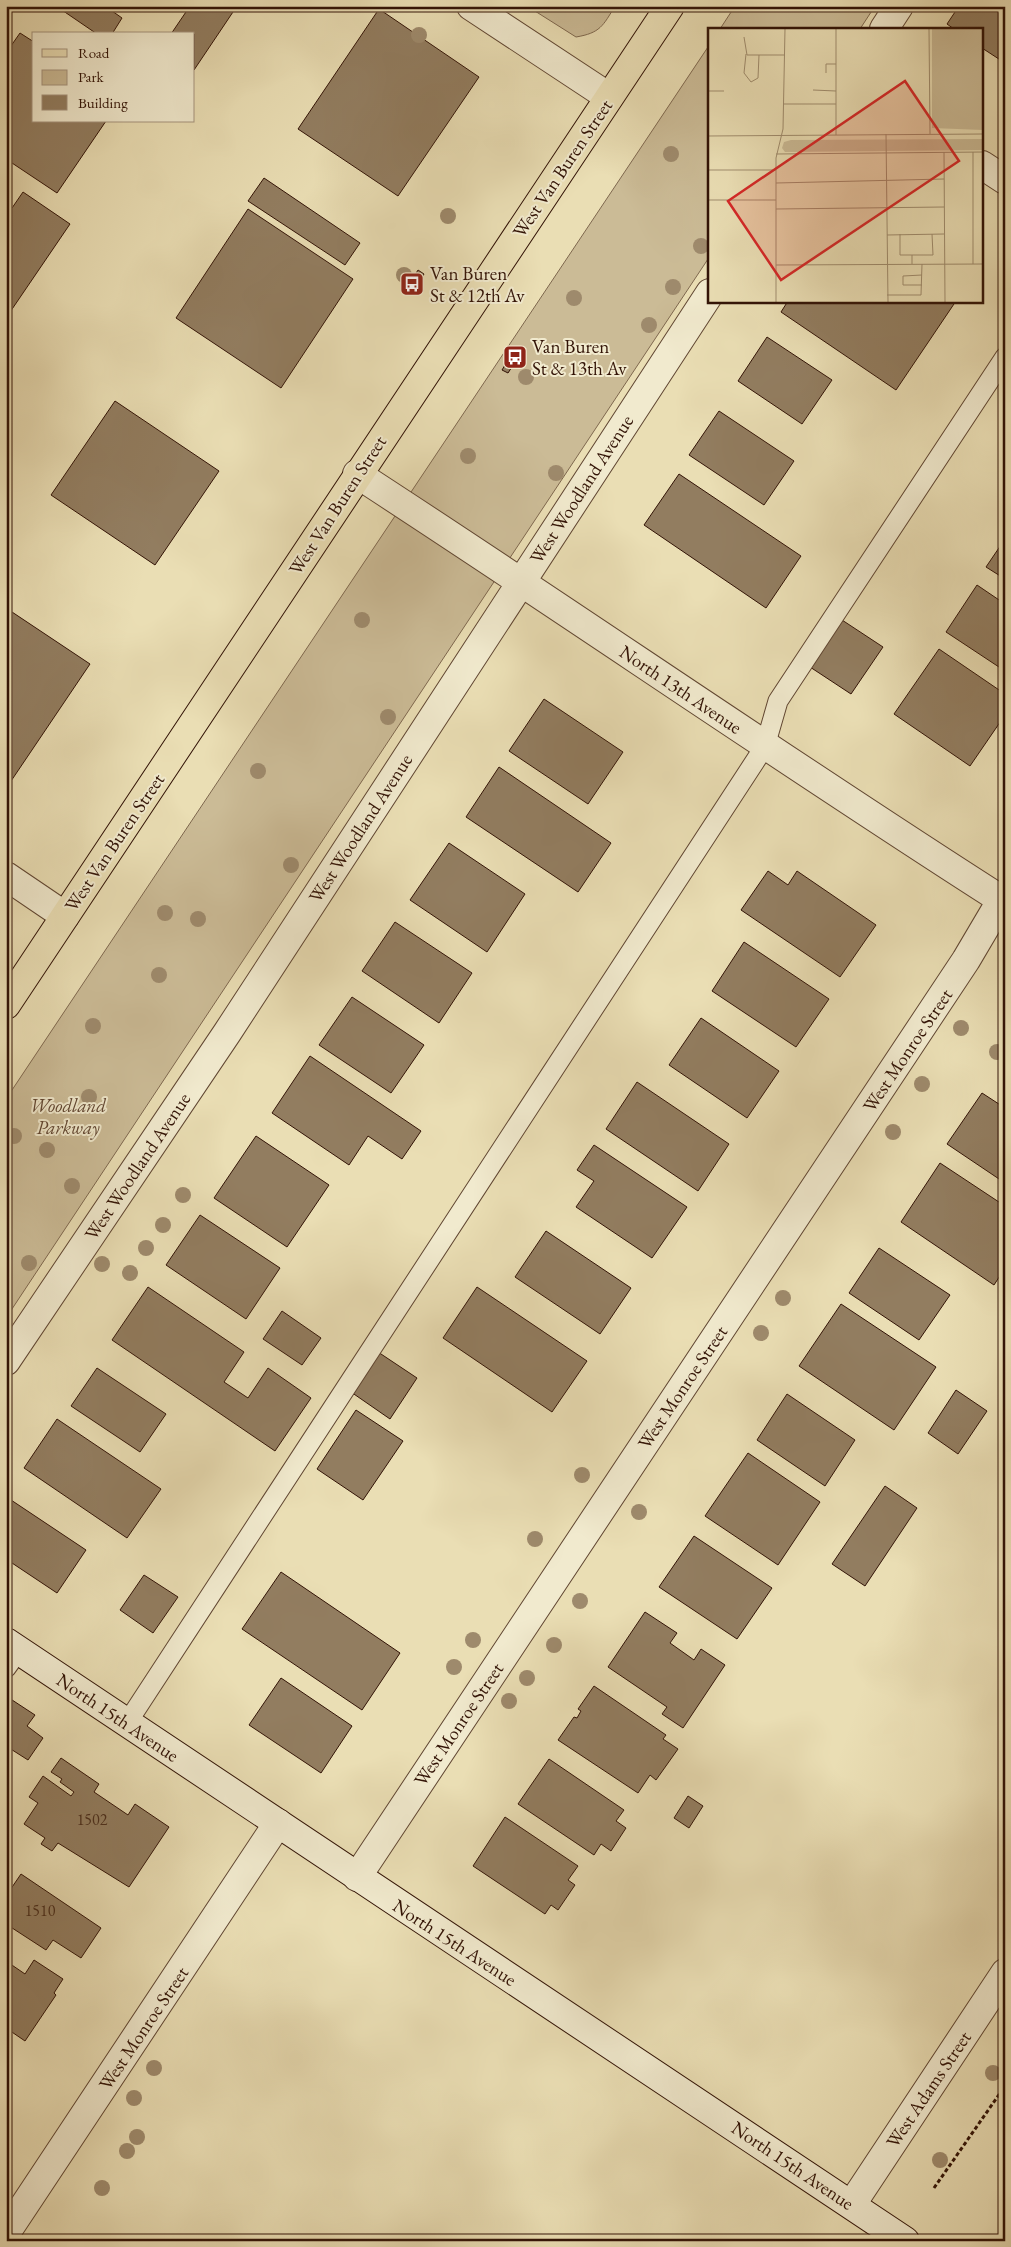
<svg xmlns="http://www.w3.org/2000/svg" width="1011" height="2247" font-family="'EB Garamond',serif">
	<rect width="100%" height="100%" fill="#eadeb4"/>
	<filter id="stains"><feTurbulence type="fractalNoise" baseFrequency=".004" numOctaves="4"/><feColorMatrix values="0 0 0 0 .2 0 0 0 0 .09 0 0 0 0 .02 0 0 0 .5 -.17"/></filter>
	<radialGradient id="worn" r=".72"><stop offset=".6" stop-color="#630" stop-opacity="0"/><stop offset="1" stop-color="#630" stop-opacity=".3"/></radialGradient>
	<path fill="#cbbb96" stroke="#7e674e" d="M527 6H615C603 26 600 33 576 37Z
		M735 6H875L860 29H720Z
		M710 44V256L6 1318V1099Z"/>
	<path fill="#927d60" stroke="#321306" d="M56 6H105L122 18 112 34H97Z
		M190 6H237L194 70V34H171Z
		M959 6 1005 7V63L982 48V29H954L947 24Z
		M379 9 479 77 398 196 298 129Z
		M20 33 34 42V121H106L57 193 6 159V53Z
		M264 178 360 243 345 265 248 201Z
		M23 192 70 224 6 318V204L12 208Z
		M248 209 353 279 281 388 176 318Z
		M418 270 424 274 413 292 407 288Z
		M788 301H956L896 390 781 312Z
		M767 337 832 380 802 424 738 381Z
		M513 352 519 356 508 373 502 370Z
		M115 401 219 471 155 565 51 495Z
		M719 411 794 461 764 505 689 455Z
		M679 474 801 556 766 608 644 525Z
		M1005 539V579L986 567Z
		M977 585 1005 604V671L946 632Z
		M6 608 90 664 7 787 6 786Z
		M842 620 883 647 851 694 810 667Z
		M939 649 1005 694V715L970 766 894 714Z
		M544 699 623 752 588 804 509 751Z
		M499 767 611 843 578 892 466 817Z
		M449 843 525 894 487 952 410 900Z
		M768 871 788 885 797 871 876 925 840 977 741 910Z
		M395 922 472 973 439 1023 362 971Z
		M744 942 829 999 796 1047 712 991Z
		M352 997 424 1045 391 1093 319 1045Z
		M701 1018 779 1071 747 1118 669 1065Z
		M310 1056 421 1131 402 1159 368 1136 349 1165 272 1113Z
		M637 1082 729 1144 698 1191 606 1129Z
		M982 1093 1005 1108V1183L947 1144Z
		M256 1136 329 1185 287 1247 214 1198Z
		M594 1145 687 1207 652 1258 576 1207 594 1181 577 1170Z
		M940 1163 1005 1206V1268L994 1285 901 1222Z
		M200 1215 280 1268 246 1319 166 1265Z
		M546 1231 631 1288 600 1334 515 1277Z
		M879 1248 950 1295 919 1340 849 1293Z
		M148 1287 244 1352 224 1382 248 1398 268 1368 311 1398 275 1451 112 1340Z
		M477 1287 587 1361 552 1412 443 1338Z
		M841 1304 936 1367 894 1430 799 1366Z
		M282 1311 321 1338 302 1365 263 1339Z
		M378 1352 417 1378 390 1419 351 1392Z
		M97 1368 166 1414 140 1452 71 1406Z
		M956 1390 987 1411 958 1454 928 1433Z
		M787 1394 855 1440 825 1486 757 1440Z
		M356 1410 403 1441 363 1500 317 1469Z
		M57 1419 161 1489 127 1538 24 1468Z
		M748 1453 820 1502 778 1565 705 1516Z
		M885 1486 917 1508 865 1586 832 1564Z
		M11 1500 86 1550 57 1593 6 1559V1507Z
		M694 1536 772 1588 737 1639 659 1587Z
		M281 1572 400 1653 362 1710 242 1629Z
		M144 1575 178 1597 153 1633 120 1610Z
		M645 1612 677 1633 670 1643 694 1660 701 1649 725 1665 683 1728 662 1714 667 1707 608 1667Z
		M281 1678 352 1726 321 1773 249 1725Z
		M594 1686 666 1735 663 1739 678 1749 656 1780 650 1775 638 1793 558 1740 574 1717 577 1718 581 1711 578 1709Z
		M6 1696 35 1715 27 1726 43 1738 28 1760 6 1746Z
		M61 1758 99 1784 94 1792 128 1815 135 1804 169 1827 129 1887 58 1843 52 1851 41 1844 45 1838 24 1824 38 1803 29 1797 43 1776 71 1796 74 1792 60 1782 62 1779 51 1772Z
		M549 1759 624 1810 616 1821 626 1828 611 1851 601 1844 594 1855 518 1804Z
		M688 1796 703 1806 689 1828 674 1818Z
		M505 1817 578 1866 568 1880 575 1885 558 1910 551 1905 545 1914 473 1866Z
		M21 1874 101 1928 81 1958 53 1940 46 1950 6 1924V1896Z
		M34 1960 63 1979 54 1993 56 1995 25 2041 6 2028V1961L25 1974Z"/>
	<g fill="none" stroke-linecap="round" stroke-linejoin="round">
		<g stroke="#604632" stroke-width="21">
			<path id="lane" d="M6 1668 19 1650
				M127 1723 765 746 778 701 1005 357"/>
		</g>
		<g stroke="#604632" stroke-width="30">
			<path id="street" d="M471 6 609 97
				M884 29 899 6
				M982 165 1005 180
				M357 474C574 615 787 763 1005 902
				M6 876 65 916
				M6 1361 227 1033 710 293
				M357 1877 966 960 1005 894
				M852 2204 1005 1973
				M6 2233 278 1823"/>
		</g>
		<g stroke="#321306" stroke-width="30">
			<path id="secondary" d="M6 1642 905 2241"/>
		</g>
		<g stroke="#321306" stroke-width="30">
			<path id="primary" d="M6 1005 670 6"/>
		</g>
		<path stroke="#321306" stroke-width="3" stroke-dasharray="4 2.5" stroke-linecap="butt" d="M934 2188 1005 2086"/>
		<use href="#lane" stroke="#f1eace" stroke-width="19"/>
		<use href="#street" stroke="#f1eace" stroke-width="28"/>
		<use href="#secondary" stroke="#f1eace" stroke-width="28"/>
		<use href="#primary" stroke="#eadeb4" stroke-width="28"/>
	</g>
	<g fill="#9e8a6c">
		<circle cx="419" cy="35" r="8"/>
		<circle cx="671" cy="154" r="8"/>
		<circle cx="448" cy="216" r="8"/>
		<circle cx="701" cy="246" r="8"/>
		<circle cx="404" cy="275" r="8"/>
		<circle cx="673" cy="287" r="8"/>
		<circle cx="574" cy="298" r="8"/>
		<circle cx="649" cy="325" r="8"/>
		<circle cx="526" cy="377" r="8"/>
		<circle cx="468" cy="456" r="8"/>
		<circle cx="556" cy="473" r="8"/>
		<circle cx="362" cy="620" r="8"/>
		<circle cx="388" cy="717" r="8"/>
		<circle cx="258" cy="771" r="8"/>
		<circle cx="291" cy="865" r="8"/>
		<circle cx="165" cy="913" r="8"/>
		<circle cx="198" cy="919" r="8"/>
		<circle cx="159" cy="975" r="8"/>
		<circle cx="93" cy="1026" r="8"/>
		<circle cx="961" cy="1028" r="8"/>
		<circle cx="997" cy="1052" r="8"/>
		<circle cx="922" cy="1084" r="8"/>
		<circle cx="89" cy="1097" r="8"/>
		<circle cx="893" cy="1132" r="8"/>
		<circle cx="14" cy="1136" r="8"/>
		<circle cx="47" cy="1150" r="8"/>
		<circle cx="72" cy="1186" r="8"/>
		<circle cx="183" cy="1195" r="8"/>
		<circle cx="163" cy="1225" r="8"/>
		<circle cx="146" cy="1248" r="8"/>
		<circle cx="29" cy="1263" r="8"/>
		<circle cx="102" cy="1264" r="8"/>
		<circle cx="130" cy="1273" r="8"/>
		<circle cx="783" cy="1298" r="8"/>
		<circle cx="761" cy="1333" r="8"/>
		<circle cx="582" cy="1475" r="8"/>
		<circle cx="639" cy="1512" r="8"/>
		<circle cx="535" cy="1539" r="8"/>
		<circle cx="580" cy="1601" r="8"/>
		<circle cx="473" cy="1640" r="8"/>
		<circle cx="554" cy="1645" r="8"/>
		<circle cx="454" cy="1667" r="8"/>
		<circle cx="527" cy="1678" r="8"/>
		<circle cx="509" cy="1701" r="8"/>
		<circle cx="154" cy="2068" r="8"/>
		<circle cx="993" cy="2073" r="8"/>
		<circle cx="134" cy="2098" r="8"/>
		<circle cx="137" cy="2137" r="8"/>
		<circle cx="127" cy="2151" r="8"/>
		<circle cx="940" cy="2160" r="8"/>
		<circle cx="102" cy="2188" r="8"/>
	</g>
	<defs>
		<g id="bus-square" transform="scale(1.25)"><rect x="-9" y="-9" width="18" height="18" rx="4" fill="#8f2418" stroke="#f1eace"/><path d="M-5-6H5V4H4V6H2V4H-2V6H-4V4H-5ZM-3.5-4V0h7V-4ZM-3.5 1.2v1.5H-2V1.2ZM2 1.2v1.5H3.5V1.2Z" fill="#fff"/></g>
	</defs>
	<g fill-rule="evenodd">
		<use href="#bus-square" x="412" y="284"/>
		<use href="#bus-square" x="515" y="357"/>
	</g>
	<g text-anchor="middle" stroke-width="4" stroke-linejoin="round" paint-order="stroke">
		<g font-size="16" fill="#4a2e1c">
			<text x="92" y="1825">1502</text>
			<text x="40" y="1916">1510</text>
		</g>
		<g font-size="19" fill="#321306" stroke="#f1eace">
			<text transform="translate(562 168) rotate(-56)" y="7">West Van Buren Street</text>
			<text transform="translate(581 489) rotate(-57)" y="7">West Woodland Avenue</text>
			<text transform="translate(337 505) rotate(-57)" y="7">West Van Buren Street</text>
			<text transform="translate(681 689) rotate(34)" y="7">North 13th Avenue</text>
			<text transform="translate(360 828) rotate(-57)" y="7">West Woodland Avenue</text>
			<text transform="translate(114 842) rotate(-56)" y="7">West Van Buren Street</text>
			<text transform="translate(907 1050) rotate(-56)" y="7">West Monroe Street</text>
			<text transform="translate(137 1166) rotate(-56)" y="7">West Woodland Avenue</text>
			<text transform="translate(682 1387) rotate(-56)" y="7">West Monroe Street</text>
			<text transform="translate(118 1717) rotate(34)" y="7">North 15th Avenue</text>
			<text transform="translate(458 1724) rotate(-56)" y="7">West Monroe Street</text>
			<text transform="translate(455 1942) rotate(33)" y="7">North 15th Avenue</text>
			<text transform="translate(143 2028) rotate(-56)" y="7">West Monroe Street</text>
			<text transform="translate(928 2089) rotate(-56)" y="7">West Adams Street</text>
			<text transform="translate(793 2165) rotate(34)" y="7">North 15th Avenue</text>
		</g>
		<g font-size="19" fill="#321306" stroke="#f1eace" text-anchor="start">
			<text x="430" y="280">Van Buren<tspan x="430" dy="22">St &amp; 12th Av</tspan></text>
			<text x="532" y="353">Van Buren<tspan x="532" dy="22">St &amp; 13th Av</tspan></text>
		</g>
		<g font-size="19" font-style="italic" fill="#604531" stroke="#f1eace">
			<text x="68" y="1112">Woodland<tspan x="68" dy="22">Parkway</tspan></text>
		</g>
	</g>
	<g transform="translate(708 28)">
		<rect width="275" height="275" fill="#eadeb4"/>
		<path d="M224 1H275V102L224 100ZM275 111V122L77 124 74 120 76 114 83 112Z" fill="#cbbb96"/>
		<path fill="none" stroke="#a08d6e" stroke-width="1" d="M128 1V107M221 1 222 106M36 9 39 27H77M38 26 36 45 43 54 50 50 51 27M118 45V36H128M105 62 128 63M0 63H16M76 76H128M178 106 180 274M0 108 275 106M236 124 237 274M265 124V236M68 126 275 124M0 142H68M68 155 236 151M0 172H68M68 181 236 179M192 206V227H204M179 207 236 206M204 236V227H225L224 206M68 237 275 236M214 247 195 248V257H214M179 267H213L214 236M68 274V130L75 101 77 1"/>
		<path fill="#d62828" fill-opacity="0.15" stroke="#d62828" stroke-width="2.5" d="M197 53 251 133 73 252 20 173Z"/>
		<rect width="275" height="275" fill="none" stroke="#321306" stroke-width="2.5"/>
	</g>
	<rect width="1011" height="2247" fill="none" stroke="#eadeb4" stroke-width="25"/>
	<rect x="8" y="8" width="996" height="2232" fill="none" stroke="#321306" stroke-width="2.5"/>
	<rect x="12" y="12" width="986" height="2222" fill="none" stroke="#321306"/>
	<rect x="32" y="32" width="162" height="90" fill="#f1eace" stroke="#a5947e"/>
	<rect x="42" y="49" width="25" height="8" fill="#eadeb4" stroke="#a5947e"/>
	<text x="78" y="58" font-size="15" fill="#321306">Road</text>
	<rect x="42" y="70" width="25" height="15" fill="#cbbb96" stroke="#a5947e"/>
	<text x="78" y="82" font-size="15" fill="#321306">Park</text>
	<rect x="42" y="95" width="25" height="15" fill="#927d60" stroke="#a5947e"/>
	<text x="78" y="108" font-size="15" fill="#321306">Building</text>
	<rect width="100%" height="100%" filter="url(#stains)"/>
	<rect width="100%" height="100%" fill="url(#worn)"/>
</svg>
